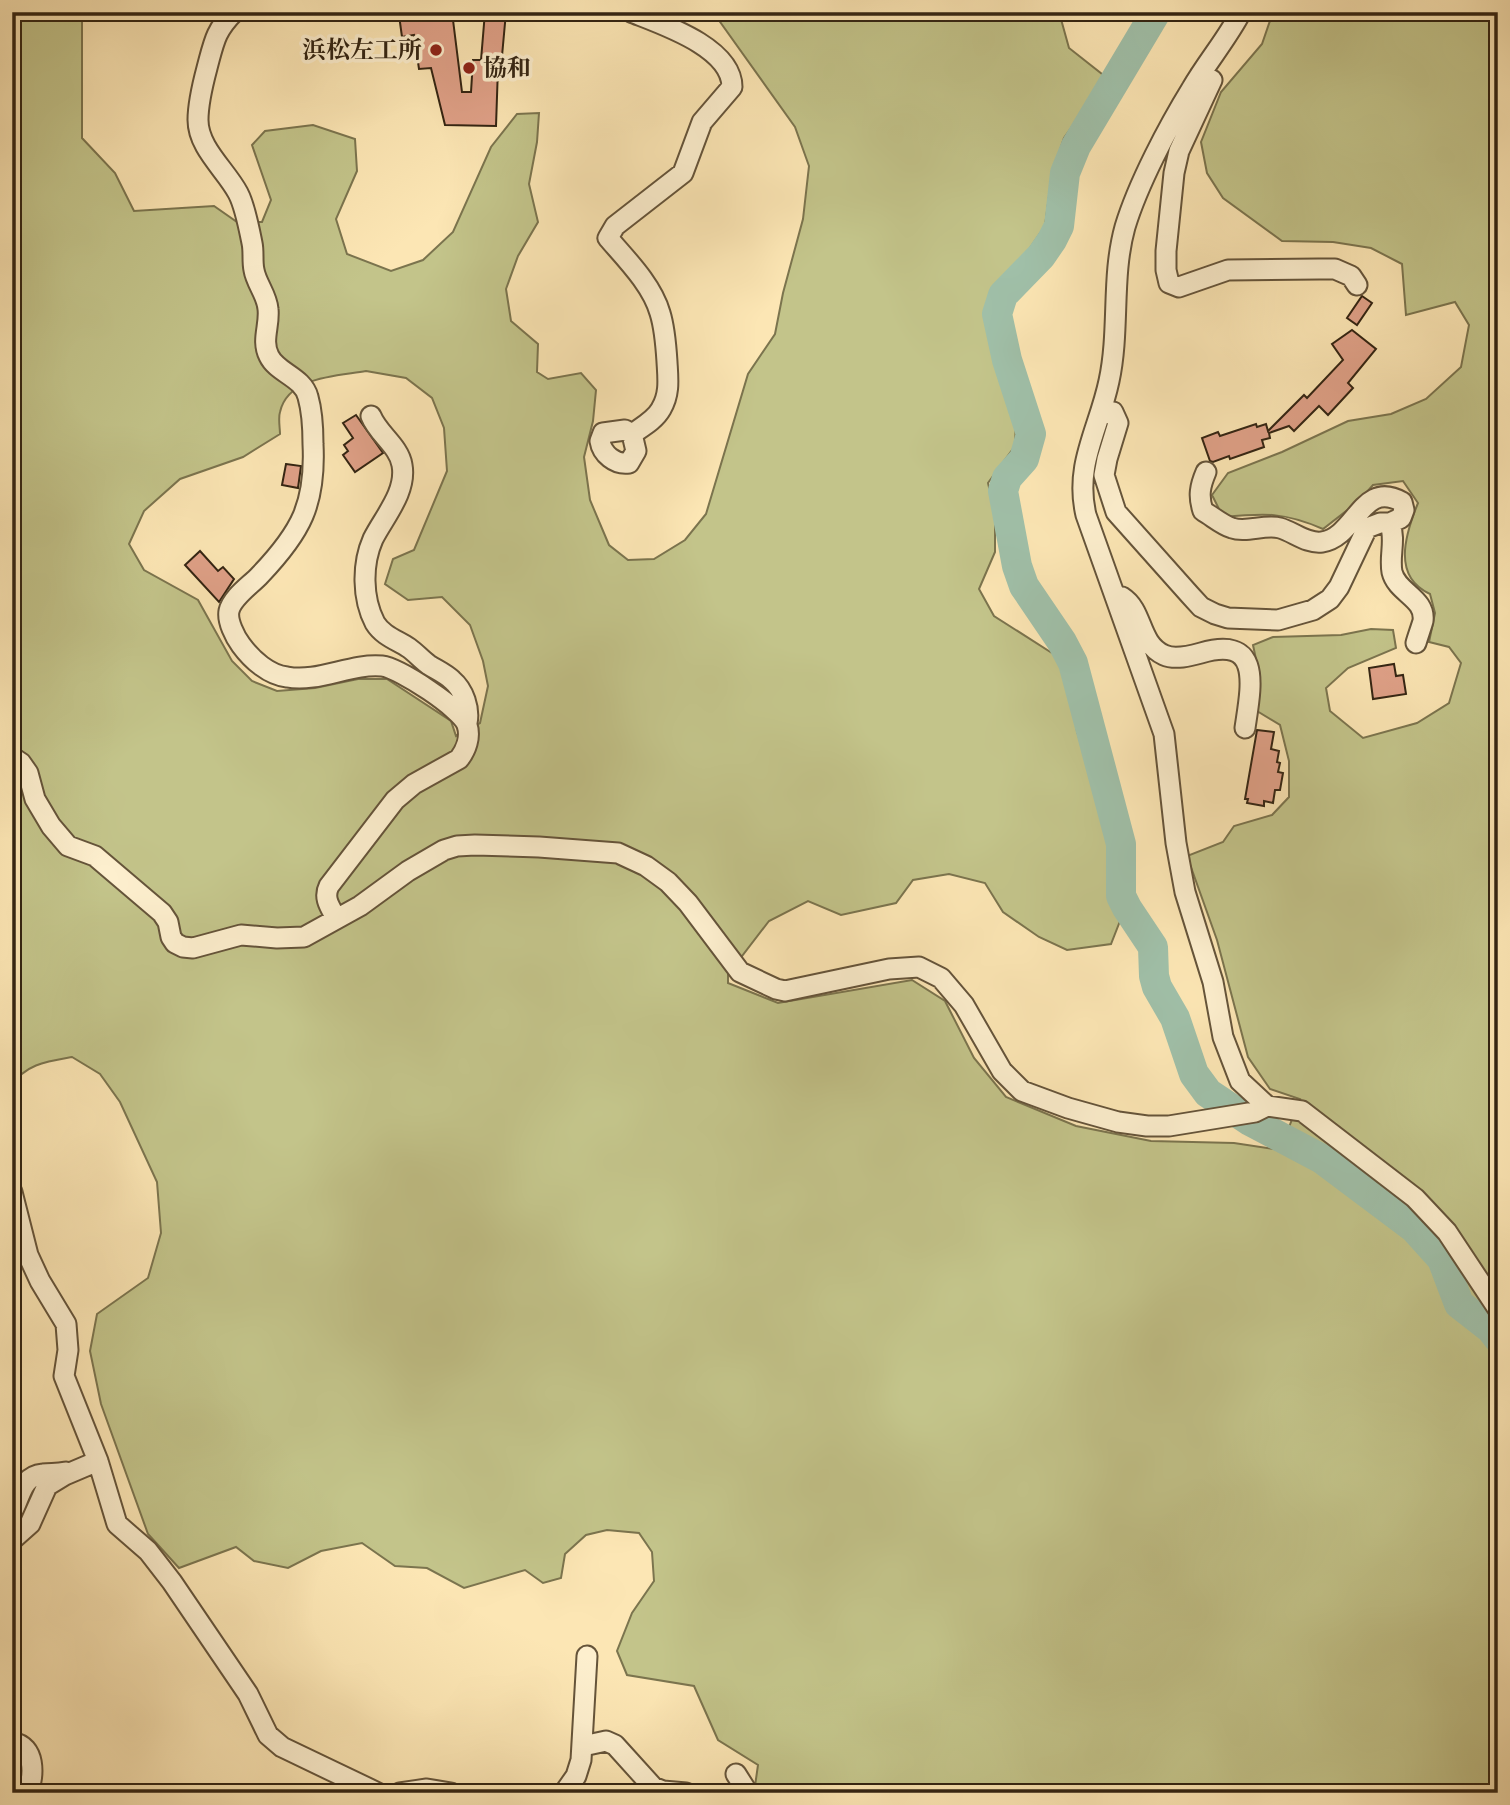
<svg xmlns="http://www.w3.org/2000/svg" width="1510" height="1805" font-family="'IM FELL DW Pica','Noto Serif JP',serif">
	<rect width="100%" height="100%" fill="#fce6b4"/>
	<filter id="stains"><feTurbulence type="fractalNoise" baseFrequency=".00286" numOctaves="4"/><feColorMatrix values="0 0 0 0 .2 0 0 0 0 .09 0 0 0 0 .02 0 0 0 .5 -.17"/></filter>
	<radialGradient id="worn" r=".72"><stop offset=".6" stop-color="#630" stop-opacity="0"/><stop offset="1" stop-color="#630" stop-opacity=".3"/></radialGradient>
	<path fill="#c3c48a" stroke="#7b744e" stroke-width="2" fill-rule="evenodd" d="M12 12H82V138L115 173 134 211 214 206 237 222H262L271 200 252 145 265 131 313 125 355 139 357 171 336 219 347 254 391 271 423 260 453 232 491 147 517 114 539 113 537 142 529 184 538 222 518 256 506 289 511 321 538 344 537 372 548 379 581 373 596 390 593 421 584 457 590 500 609 545 628 560 654 559 685 540 706 514 748 374 775 334 783 293 803 219 809 166 795 127 713 12H1059L1069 48 1107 78 1064 138 1052 174 1045 226 1026 254 995 289 992 316 999 379 1016 418 1015 446 988 483 995 513V552L979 589 994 616 1066 662 1077 731 1098 802 1111 859 1112 898 1120 921 1111 944 1067 950 1039 937 1003 912 985 883 949 874 913 880 896 903 841 915 808 901 769 921 742 956 728 971V983L778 1003 912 980 945 1001 974 1058 1006 1097 1076 1126 1151 1141 1234 1143 1280 1150 1300 1099 1270 1089 1248 1057 1217 940 1187 856 1223 842 1234 826 1272 815 1289 797V761L1280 725 1257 711 1260 678 1253 645 1273 637 1341 635 1371 629 1393 630 1396 648 1348 668 1326 688 1330 711 1363 738 1417 723 1449 703 1461 663 1449 647 1429 642 1435 613 1430 594C1392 577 1405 535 1418 503L1403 481 1373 485 1359 501 1323 529C1284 512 1265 513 1223 517L1212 495 1228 473 1282 452 1348 421 1391 414 1426 399 1461 367 1469 325 1455 302 1406 315 1402 264 1371 248 1333 242 1282 241 1223 198 1207 173 1201 142 1221 92 1262 44 1273 12H1498V1793H754L758 1765 718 1740 694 1686 627 1675 617 1651 632 1613 654 1581 652 1552 639 1533 607 1530 586 1535 565 1554 561 1578 543 1583 525 1570 464 1588 427 1568 395 1566 362 1543 321 1551 288 1568 254 1561 236 1547 179 1568 148 1534 101 1404 90 1351 97 1314 148 1278 161 1233 157 1182 120 1102 100 1074 72 1057C49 1061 24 1064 12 1086V777L27 761 17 743 12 740ZM366 371 406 378 432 398 444 428 447 471 414 550 393 559 385 584 408 600 442 597 470 625 483 661 488 686 480 723 456 736 451 721 387 679H358L315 688 277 691 252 681 232 661 198 600 144 570 129 544 144 511 180 479 243 457 280 434C280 428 278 418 280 412 288 376 338 376 366 371Z"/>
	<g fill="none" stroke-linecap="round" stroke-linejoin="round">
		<path stroke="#a0c0a9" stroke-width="30" d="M1156 12 1076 146 1065 173 1059 226 1052 240 1041 256 1003 295 997 314 1007 360 1031 434 1024 459 1007 478 1003 491 1017 566 1024 586 1062 642 1073 663 1121 844V896L1127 908 1153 947 1154 976 1157 987 1175 1018 1194 1074 1208 1093 1250 1121 1322 1159 1414 1228 1442 1259 1459 1304 1491 1329 1498 1338"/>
	</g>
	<path fill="#e0a188" stroke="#332412" stroke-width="2" d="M420 12H452L462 92H471L473 60H481L485 12H506L501 67H498L496 126 445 125 431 68 419 69 414 35 402 37 399 15Z
		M1362 296 1372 303 1357 325 1347 318Z
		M1352 330 1376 349 1348 383 1353 388 1328 415 1319 406 1294 431 1289 426 1269 433 1270 438 1262 440 1264 447 1230 459 1229 456 1213 462 1210 461 1202 438 1218 432 1220 436 1256 424 1257 427 1266 424 1268 431 1304 395 1307 398 1343 360 1332 344Z
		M356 415 383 453 355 472 343 455 348 451 344 445 353 438 343 423Z
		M286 464 301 466 298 488 282 485Z
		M200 551 218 571 223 567 234 579 219 602 185 565Z
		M1394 664 1396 676 1403 675 1406 694 1373 699 1369 668Z
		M1257 730 1274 732 1271 749 1279 751 1277 762 1280 763 1278 772 1283 773 1280 790H1275L1273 803 1264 801V806L1247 803 1248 799H1245Z"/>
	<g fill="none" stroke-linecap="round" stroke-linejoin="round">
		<g stroke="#65543a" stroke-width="23">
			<path id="minor" d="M234 12C215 31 214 42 207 68 203 83 198 103 198 120 198 148 226 170 238 193 245 206 249 228 252 243 254 252 252 261 254 270 256 283 267 295 268 309 270 326 261 340 269 356 277 373 303 377 308 397 312 411 313 429 313 444 316 504 301 532 260 575 251 585 232 597 229 611 227 621 235 637 241 645 252 660 269 675 287 677 318 683 351 663 382 666 399 668 462 709 467 725 471 737 466 750 459 759L414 784 395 800 329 886C323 898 330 907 336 918
				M631 12C661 24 732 47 732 87L702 122 683 173 615 226 608 238C627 260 652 285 660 313 665 329 666 346 667 362 668 379 670 394 661 409 655 420 642 427 632 434
				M1241 12C1227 39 1207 62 1192 88 1168 127 1138 184 1125 227 1111 277 1120 330 1109 381 1099 429 1074 465 1086 515L1164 734 1176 843 1185 892 1213 982 1223 1037 1240 1081 1267 1106
				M1200 75 1212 80 1179 151 1174 173 1166 251V270L1169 283 1179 287 1228 270 1319 269H1335L1351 276 1357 285
				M1101 411 1113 412 1118 423 1107 459 1104 475 1116 512 1190 595 1201 607 1215 614 1228 618 1278 620 1313 610 1330 599 1339 587 1367 528 1380 523H1390C1396 541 1389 555 1392 572 1397 593 1426 598 1423 621 1421 628 1418 636 1416 643
				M371 416C378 434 399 446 402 465 407 492 384 517 373 539 362 564 362 598 375 623 383 636 397 640 409 648 416 653 422 660 429 665 437 670 446 674 452 680 464 690 470 709 467 723
				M625 430 632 434 636 451 629 463C615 465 602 454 600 441L603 433Z
				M1206 472C1200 486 1198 496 1203 511 1212 516 1222 525 1232 528 1246 533 1265 524 1280 528 1294 532 1307 544 1322 542 1356 537 1362 479 1402 502L1404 510 1401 518 1390 523
				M1116 598 1122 597C1144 611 1138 643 1164 655 1175 660 1190 656 1201 653 1263 635 1251 687 1245 728
				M12 757 21 763 28 773 35 799 51 826 68 846 95 856 162 913 168 922 171 937 175 943 183 947 193 948 241 935 277 938 304 937 360 906 408 871 444 850 457 846 475 845 539 847 618 853 646 866 668 882 688 903 740 972 776 989 785 991 889 969 919 967 941 978 964 1005 1002 1071 1022 1091 1068 1108 1118 1122 1147 1126H1169L1255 1112 1267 1106 1302 1111 1415 1198 1447 1232 1498 1309
				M12 1192 28 1255 40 1281 66 1324 68 1350 64 1376 98 1461 117 1524 148 1551 172 1582 248 1694 268 1735 282 1747 378 1793
				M12 1512C21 1497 21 1476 43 1474 51 1473 57 1474 66 1472
				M12 1540 30 1524 47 1486 65 1475 98 1461
				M12 1742C36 1746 34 1775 28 1793
				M583 1746 606 1741 615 1745 653 1787 663 1791 686 1793
				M736 1774 748 1793
				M400 1793 427 1789 451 1793
				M564 1793 576 1776 581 1760 587 1656"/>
		</g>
		<use href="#minor" stroke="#fdefce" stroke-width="19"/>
	</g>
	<g fill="#8f2418" stroke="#fdefce" stroke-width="2.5">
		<circle cx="436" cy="50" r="7"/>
		<circle cx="469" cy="68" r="7"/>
	</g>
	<g text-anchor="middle" stroke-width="7" stroke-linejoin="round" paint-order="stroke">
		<g font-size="24" font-weight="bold" fill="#332412" stroke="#fdefce" text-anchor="end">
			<text x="422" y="58">浜松左工所</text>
			<text x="483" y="76" text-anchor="start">協和</text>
		</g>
	</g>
	<rect width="1510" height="1805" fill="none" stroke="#fce6b4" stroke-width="42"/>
	<rect x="14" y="14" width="1482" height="1777" fill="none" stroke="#332412" stroke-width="3.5"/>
	<rect x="21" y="21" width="1468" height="1763" fill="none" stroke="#332412" stroke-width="2"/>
	<rect width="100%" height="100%" filter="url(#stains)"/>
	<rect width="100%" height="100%" fill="url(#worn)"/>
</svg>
